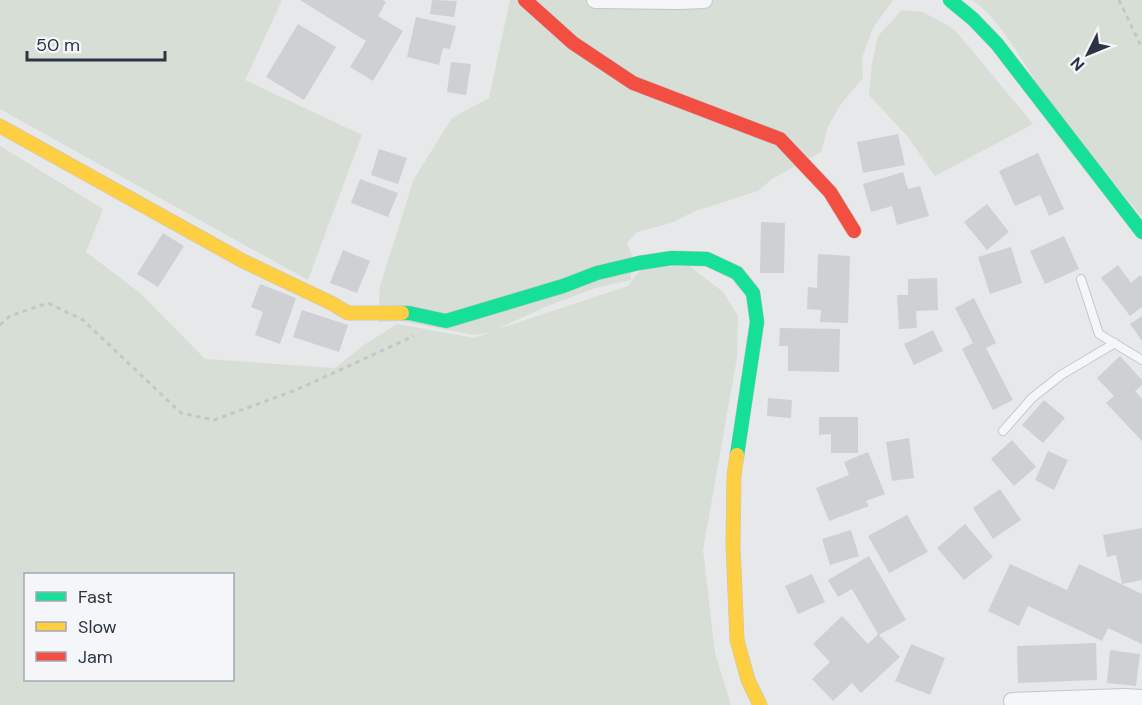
<svg xmlns="http://www.w3.org/2000/svg" width="1142" height="705" font-family="'DM Sans',sans-serif">
	<rect width="100%" height="100%" fill="#e6e8ea"/>
	<path fill="#d6ded6" fill-rule="evenodd" d="M0 0H282L245 80 362 135 308 280 0 109Z
		M510 0H893L873 28 862 58 863 78 841 104 828 126 821 152 772 179 758 191 695 211 671 223 637 232 627 243 632 255 631 280 595 288 550 305 495 330 628 286 641 269 688 265 723 292 738 316 737 357 703 550 715 653 731 705H0V146L103 209 86 252 140 293 205 359 335 368 364 345 397 324 474 338 492 332 475 335 400 321 378 322 380 286 414 179 452 118 489 98ZM26 574H232V680H26Z
		M972 0H1142V217C1112 180 1080 144 1052 106 1029 75 1004 21 972 0Z
		M902 10 923 12 954 29 1033 124 935 176 908 137 869 95 872 63 878 36Z"/>
	<path fill="#ced0d3" d="M300 0H383L386 2 378 16 403 31 373 81 350 67 366 41Z
		M432 0 457 1 454 17 430 14Z
		M416 17 456 26 450 49 443 48 439 65 407 57Z
		M298 24 336 47 304 100 266 77Z
		M451 62 471 64 466 95 447 92Z
		M898 134 905 165 863 173 857 142Z
		M379 149 407 158 398 184 371 175Z
		M1038 153 1064 209 1049 216 1040 195 1015 206 999 171Z
		M903 172 908 189 920 186 929 216 897 225 892 206 871 212 863 184Z
		M360 179 398 193 388 217 351 203Z
		M987 204 1009 232 987 250 964 222Z
		M761 222 785 223 784 273H760Z
		M163 233 184 246 158 287 137 274Z
		M1064 236 1079 269 1045 284 1030 251Z
		M1011 247 1022 283 990 294 978 257Z
		M343 250 370 261 357 293 330 283Z
		M818 254 850 256 848 323 820 322 821 310 807 309 808 287 817 288Z
		M1118 265 1131 283 1140 275 1142 278V307L1130 316 1101 278Z
		M937 278 938 310 916 311 917 328 899 329 897 295H908V279Z
		M260 284 296 298 280 344 255 335 263 312 251 307Z
		M974 298 996 343 986 348 1013 400 993 410 962 349 973 343 955 308Z
		M302 310 348 325 339 352 293 337Z
		M1142 316V341L1130 324Z
		M780 328 840 329 839 372 788 371V346H779Z
		M933 330 943 351 914 365 904 344Z
		M1120 356 1142 380V385L1135 391 1142 399V441L1106 403 1114 396 1097 378Z
		M768 398 792 400 791 418 767 416Z
		M1044 400 1065 418 1043 443 1022 425Z
		M819 417H858V453H831V434L819 435Z
		M909 438 914 478 892 481 886 442Z
		M1012 440 1036 467 1014 486 991 459Z
		M1048 451 1068 460 1054 490 1035 480Z
		M868 452 885 494 866 501 869 506 829 521 816 488 849 475 844 462Z
		M1000 489 1021 520 993 539 973 508Z
		M907 515 928 552 889 573 868 536Z
		M965 524 993 557 964 580 937 548Z
		M1142 528V580L1122 584 1116 555 1107 557 1103 535Z
		M851 530 859 556 830 565 822 539Z
		M869 556 906 620 879 635 900 657 861 693 852 683 833 701 812 679 830 662 813 644 842 616 868 644 878 634 852 589 838 597 828 580Z
		M1010 564 1067 590 1079 564 1142 594V644L1108 628 1102 641 1028 606 1019 626 988 611Z
		M812 574 825 602 798 614 785 586Z
		M1096 643 1097 680 1018 683 1017 646Z
		M911 644 945 658 930 695 895 681Z
		M1110 650 1140 654 1136 686 1107 683Z"/>
	<g fill="none" stroke-linecap="round" stroke-linejoin="round">
		<g stroke="#c4c6c8" stroke-width="10">
			<path id="lane" d="M1081 279 1099 334 1142 360
				M1003 431 1032 398 1061 375 1115 343"/>
		</g>
		<g stroke="#c4c6c8" stroke-width="18">
			<path id="street" d="M595 0 679 1 704 0
				M1012 701 1124 697 1142 698"/>
		</g>
		<g stroke="#c4c6c8" stroke-width="15">
			<path id="fast" d="M950 0 973 19 997 44 1142 232
				M402 313H409L446 321 563 286 597 273 639 263 672 258 707 259 737 273 753 293 757 322 737 455"/>
		</g>
		<g stroke="#c4c6c8" stroke-width="15">
			<path id="slow" d="M0 126 243 261 331 303 348 313H402
				M737 455 734 475 733 545 737 640 748 680 760 705"/>
		</g>
		<g stroke="#c4c6c8" stroke-width="15">
			<path id="jam" d="M525 0 573 43 633 83 780 139 830 192 854 231"/>
		</g>
		<path stroke="#c5c6ca" stroke-width="3" stroke-dasharray="4.5 4.5" stroke-linecap="butt" d="M1119 0 1142 48
			M0 325 10 316 48 303 83 320 181 413 214 420 296 390 414 336"/>
		<use href="#lane" stroke="#f5f6f7" stroke-width="8"/>
		<use href="#street" stroke="#f5f6f7" stroke-width="16"/>
		<use href="#fast" stroke="#16e098" stroke-width="14"/>
		<use href="#slow" stroke="#ffcf43" stroke-width="14"/>
		<use href="#jam" stroke="#f24e42" stroke-width="14"/>
	</g>
	<rect x="24" y="573" width="210" height="108" fill="#f4f6f9" stroke="#a4a8b1" stroke-width="1.5"/>
	<rect x="36" y="592" width="30" height="9" fill="#16e098" stroke="#a4a8b1" stroke-width="1.5"/>
	<text x="78" y="603" font-size="18" fill="#2b3445">Fast</text>
	<rect x="36" y="622" width="30" height="9" fill="#ffcf43" stroke="#a4a8b1" stroke-width="1.5"/>
	<text x="78" y="633" font-size="18" fill="#2b3445">Slow</text>
	<rect x="36" y="652" width="30" height="9" fill="#f24e42" stroke="#a4a8b1" stroke-width="1.5"/>
	<text x="78" y="663" font-size="18" fill="#2b3445">Jam</text>
	<g transform="translate(1088 54) rotate(227)" stroke="#f4f6f9" stroke-width="4.5" paint-order="stroke">
	<path d="M0-4.5L10 22L0 15L-10 22Z" fill="#2b3445"/>
	<text y="-9" font-size="16" font-weight="bold" text-anchor="middle" fill="#2b3445">N</text>
	</g>
	<path d="M27 51v9h138v-9" fill="none" stroke="#2b3445" stroke-width="3"/>
	<text x="36" y="51" font-size="18" fill="#2b3445" stroke="#f4f6f9" stroke-width="4.5" paint-order="stroke">50 m</text>
</svg>
